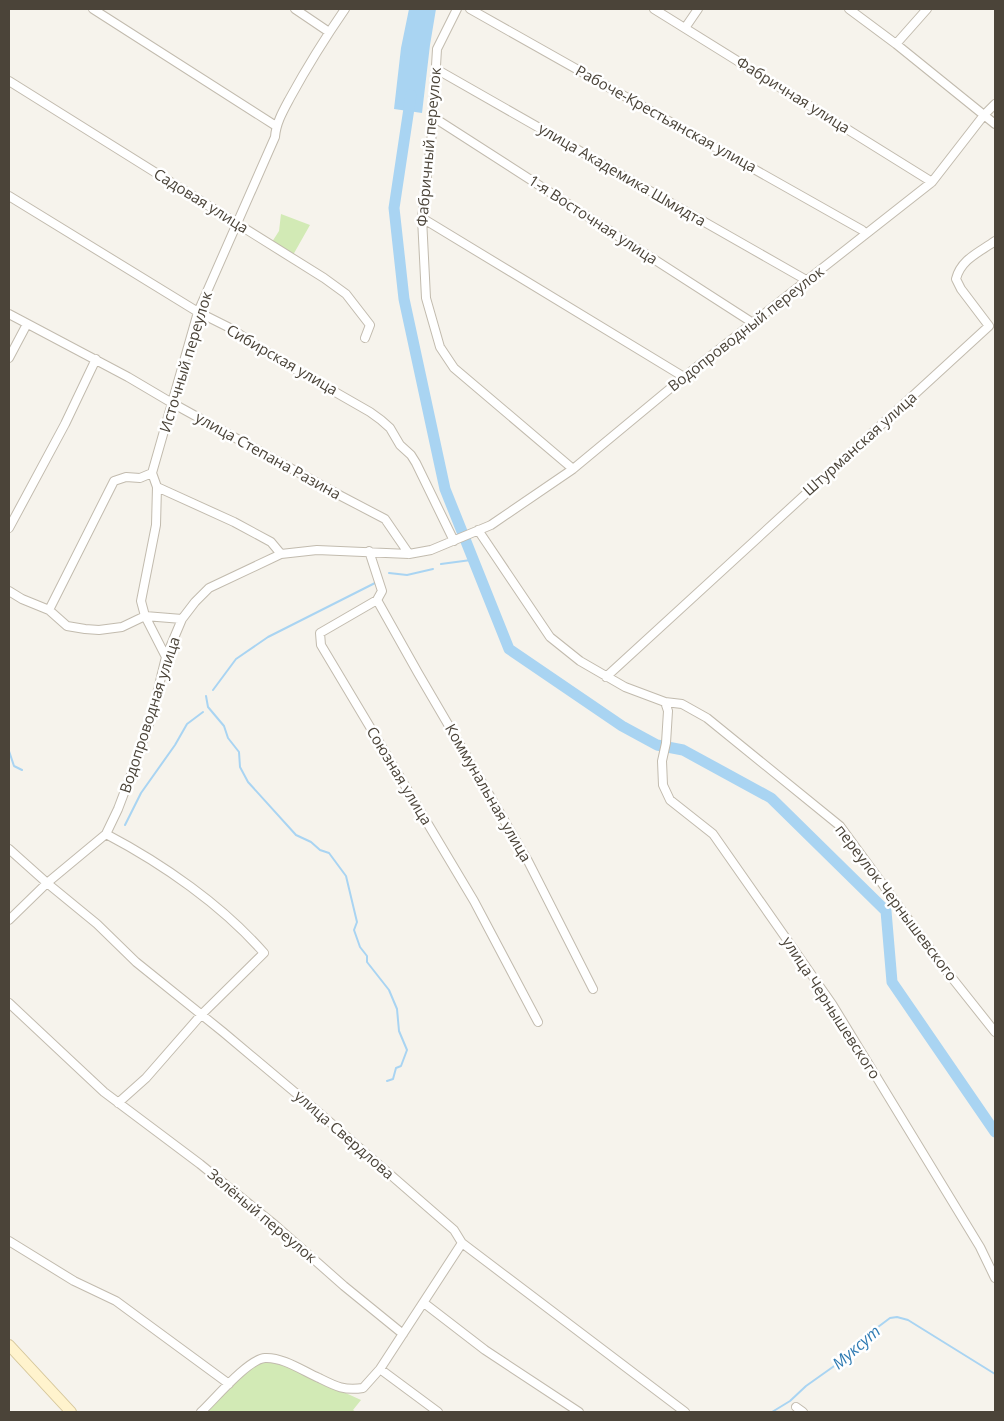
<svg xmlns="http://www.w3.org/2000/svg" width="1004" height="1421" font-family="'Open Sans',sans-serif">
	<rect width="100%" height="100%" fill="#f6f3ec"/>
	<path fill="#d2eab5" d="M281 214 310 225 293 255 272 242 279 231Z
		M267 1361 291 1368 361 1400 353 1410 356 1412H204C223 1393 241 1368 267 1361Z"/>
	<path fill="#a9d4f2" d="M409 9H436L430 45 422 113 394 109 401 48Z"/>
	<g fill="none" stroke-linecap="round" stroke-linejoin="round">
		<path stroke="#a9d4f2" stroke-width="2" d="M441 564 471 560
			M389 573 407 575 433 569
			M213 690 236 659 268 637 375 583
			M206 696 208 707 224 726 228 738 239 752 240 767 248 782 296 835 311 842 320 850 329 853 346 876 357 922 354 930 360 947 367 956V962L389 990 397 1009 399 1031 407 1050 401 1066 396 1068 393 1079 387 1081
			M9 751 14 766 22 770
			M125 825 141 793 175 745 187 724 203 712
			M772 1412 790 1401 806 1386 861 1347 878 1327 890 1318 897 1317 908 1320 995 1374"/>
		<path stroke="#a9d4f2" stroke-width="11" d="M411 95 394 208 404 299 445 489 509 649 622 726 657 745 683 750 771 798 886 911 892 982 995 1132"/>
		<g stroke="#c2bbae" stroke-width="10">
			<path id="street" d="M93 9 276 126
				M295 9 329 32
				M457 9 437 49 432 133 422 218 426 298 440 347 454 368 573 469
				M470 9 862 230 866 234
				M654 9 932 182
				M849 9 896 44 995 124
				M685 28 698 9
				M896 44 927 9
				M436 69 808 281
				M9 81 324 278 346 294 370 325 365 338
				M433 117 753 323
				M9 196 198 312 230 328 274 357 370 412 381 420 390 428 400 445 411 455 416 463 454 541
				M422 218 684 377
				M9 314 128 377 172 403 341 496 385 519 409 554
				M9 358 27 324
				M152 473 157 487 156 525 141 601 145 616 166 657
				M157 487 234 522 271 542 281 554
				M9 528 65 424 96 359
				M478 530 550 637 580 661 625 687 665 702 668 711 666 743 662 761 663 785 670 800 713 834 832 1004 980 1247 995 1278
				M369 551 382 591 377 600 320 633 321 645 474 901 538 1022
				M9 591 22 599 49 610 67 626 85 629 99 630 122 627 145 616 182 619
				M377 600 418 673 528 861 593 989
				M49 610 114 481 126 477 140 478 152 473 198 312 275 137C276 123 283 111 290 98 307 67 325 38 345 9
				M606 677 989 326 961 289 956 279C961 259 980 252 995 241
				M665 702 682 704 707 718 840 826 941 964 995 1032
				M106 834C163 864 222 905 264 953L201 1015 146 1078 118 1103
				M9 849 47 883 97 924 136 962 223 1032 316 1110 454 1230 462 1243 685 1412
				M9 920 47 883 106 834 118 809 137 759 151 718 166 657 182 619 195 602 209 588 281 554 317 550 409 554 431 550 491 525 573 469 684 377 932 182 984 115 995 104
				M9 1003 104 1092 200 1164 275 1225 344 1286 403 1334
				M9 1241 74 1281 116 1301 229 1384
				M424 1303 485 1350 579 1412
				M380 1369 438 1412
				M796 1407 803 1412
				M201 1412C214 1400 248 1359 265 1358 283 1357 303 1371 319 1378 335 1386 344 1391 363 1388L380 1369 462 1243"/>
		</g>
		<g stroke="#d6c79b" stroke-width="12">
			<path id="secondary" d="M9 1345 71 1412"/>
		</g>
		<use href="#street" stroke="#fff" stroke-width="8"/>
		<use href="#secondary" stroke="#fff3cd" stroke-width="10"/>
	</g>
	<g text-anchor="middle" stroke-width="5" stroke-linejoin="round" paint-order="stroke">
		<g font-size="15" fill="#4b4439" stroke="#fff">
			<text transform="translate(793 95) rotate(32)" y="5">Фабричная улица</text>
			<text transform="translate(666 119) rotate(29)" y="5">Рабоче-Крестьянская улица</text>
			<text transform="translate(429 147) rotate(-85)" y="5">Фабричный переулок</text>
			<text transform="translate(622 175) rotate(30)" y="5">улица Академика Шмидта</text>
			<text transform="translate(201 201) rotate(32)" y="5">Садовая улица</text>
			<text transform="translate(593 220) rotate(33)" y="5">1-я Восточная улица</text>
			<text transform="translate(746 329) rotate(-38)" y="5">Водопроводный переулок</text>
			<text transform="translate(282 360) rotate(30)" y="5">Сибирская улица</text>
			<text transform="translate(186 362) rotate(-73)" y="5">Источный переулок</text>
			<text transform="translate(860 444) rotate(-42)" y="5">Штурманская улица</text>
			<text transform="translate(268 456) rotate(29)" y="5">улица Степана Разина</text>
			<text transform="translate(150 715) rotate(-72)" y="5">Водопроводная улица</text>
			<text transform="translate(399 776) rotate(59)" y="5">Союзная улица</text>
			<text transform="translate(488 793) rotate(60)" y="5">Коммунальная улица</text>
			<text transform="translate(896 903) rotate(53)" y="5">переулок Чернышевского</text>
			<text transform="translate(831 1008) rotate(57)" y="5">улица Чернышевского</text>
			<text transform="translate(344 1135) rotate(41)" y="5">улица Свердлова</text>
			<text transform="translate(262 1216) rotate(40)" y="5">Зелёный переулок</text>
		</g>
		<g font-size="16" font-style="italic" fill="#2e7ab2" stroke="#fff">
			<text transform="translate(856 1347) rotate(-41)" y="6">Муксут</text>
		</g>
	</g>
	<rect width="1004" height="1421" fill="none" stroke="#4b4439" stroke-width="20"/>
</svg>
